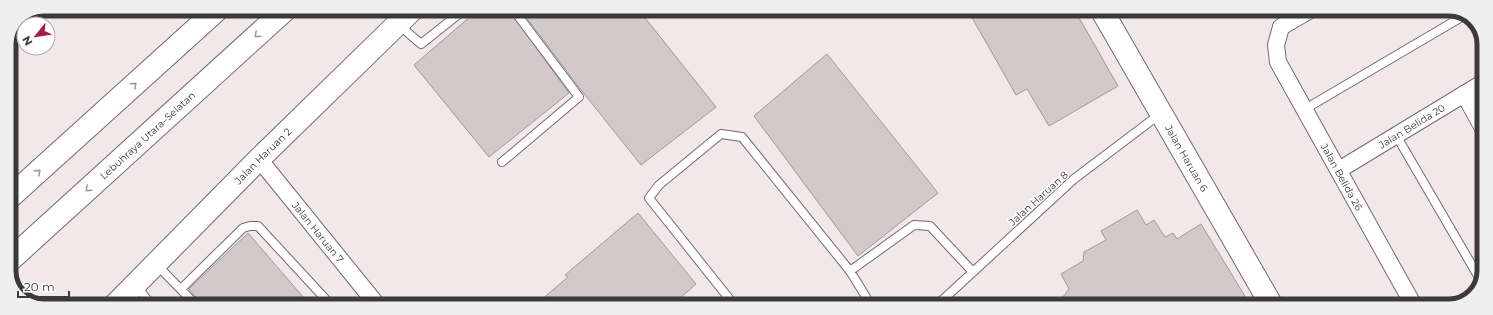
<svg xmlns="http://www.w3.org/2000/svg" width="1493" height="315" font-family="Montserrat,sans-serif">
	<rect width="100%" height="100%" fill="#f2e7e9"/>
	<path fill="#d3c9cb" stroke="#a3999a" d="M479 9H508L569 93 489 157 414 65Z
		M520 9H638L716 107 641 165 578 86Z
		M967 9H1074L1118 86 1049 126 1027 89 1016 95Z
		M827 54 938 193 858 256 754 116Z
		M1137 210 1146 225 1154 220 1165 237 1173 233 1177 239 1201 224 1251 306H1056L1069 289 1061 274 1083 261 1084 252 1106 240 1101 231Z
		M638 213 696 284 671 306H534L568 277 565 275Z
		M248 233 310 305H203L189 289Z"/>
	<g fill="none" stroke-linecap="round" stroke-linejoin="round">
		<g stroke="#746b6c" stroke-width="10">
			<path id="lane" d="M399 25 421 44 465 9
				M1305 109 1465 15
				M1396 135 1481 281
				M502 162 579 97 513 9
				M156 264 196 305
				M850 271 866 297 863 306
				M136 285 151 305
				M181 289 243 228 250 226H258L331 305
				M735 306 649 198 659 185 721 134 742 137 850 271 914 225 930 226 973 272
				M936 306 1074 179 1160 114"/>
		</g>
		<g stroke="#746b6c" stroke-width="18">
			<g id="street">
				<path id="s1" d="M1310 10 1281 27 1276 45 1278 62 1414 306"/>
				<path d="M1464 94 1484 130"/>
				<path id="s2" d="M259 159 378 306"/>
				<path id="s3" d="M1339 170 1484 82"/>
			</g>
		</g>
		<g stroke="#746b6c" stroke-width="24">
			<g id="secondary">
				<path id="s4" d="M1101 9 1272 306"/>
				<path id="s5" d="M115 305 259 159 413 9"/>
			</g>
		</g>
		<g stroke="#746b6c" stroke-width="24">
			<g id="highway">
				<path d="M9 198 218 9"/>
				<path id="s6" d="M9 261 286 9"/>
			</g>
		</g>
		<use href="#lane" stroke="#fff" stroke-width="8"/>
		<use href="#street" stroke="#fff" stroke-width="16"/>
		<use href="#secondary" stroke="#fff" stroke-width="22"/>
		<use href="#highway" stroke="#fff" stroke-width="22"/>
	</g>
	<defs><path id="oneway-chevron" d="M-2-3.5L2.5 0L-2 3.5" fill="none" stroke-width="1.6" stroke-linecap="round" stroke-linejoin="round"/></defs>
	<g stroke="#9e9c9c">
		<use href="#oneway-chevron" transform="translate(257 35) rotate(138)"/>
		<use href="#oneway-chevron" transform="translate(134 85) rotate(-42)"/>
		<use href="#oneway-chevron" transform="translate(38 172) rotate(-42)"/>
		<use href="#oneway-chevron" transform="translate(88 189) rotate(138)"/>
	</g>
	<g text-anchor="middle" stroke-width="3" stroke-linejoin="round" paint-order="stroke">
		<g font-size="10" fill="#3d3939" stroke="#fff">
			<text dy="4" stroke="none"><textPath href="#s3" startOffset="85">Jalan Belida 20</textPath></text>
			<text dy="4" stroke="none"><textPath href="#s6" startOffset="187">Lebuhraya Utara–Selatan</textPath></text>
			<text dy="4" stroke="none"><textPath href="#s5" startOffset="210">Jalan Haruan 2</textPath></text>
			<text dy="4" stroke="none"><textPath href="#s4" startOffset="172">Jalan Haruan 6</textPath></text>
			<text dy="4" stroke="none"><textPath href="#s1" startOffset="201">Jalan Belida 26</textPath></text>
			<text transform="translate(1038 198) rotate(-42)" y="4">Jalan Haruan 8</text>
			<text dy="4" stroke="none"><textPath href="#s2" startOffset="94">Jalan Haruan 7</textPath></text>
		</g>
	</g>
	<path d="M0 0H1493V315H0ZM44 16H1449A28 28 0 0 1 1477 44V271A28 28 0 0 1 1449 299H44A28 28 0 0 1 16 271V44A28 28 0 0 1 44 16Z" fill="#efefef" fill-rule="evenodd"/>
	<path fill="none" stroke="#3d3939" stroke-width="5" d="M44 16H1449A28 28 0 0 1 1477 44V271A28 28 0 0 1 1449 299H44A28 28 0 0 1 16 271V44A28 28 0 0 1 44 16Z"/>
	<g transform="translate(36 36) rotate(240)"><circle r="19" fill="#ffffff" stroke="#b1b0b0"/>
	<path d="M0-3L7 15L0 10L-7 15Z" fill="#aa1851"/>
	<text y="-6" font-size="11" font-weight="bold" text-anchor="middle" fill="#3d3939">N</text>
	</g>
	<path d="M18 291v6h51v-6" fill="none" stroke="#3d3939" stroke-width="2"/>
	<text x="24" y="291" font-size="12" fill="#3d3939" stroke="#ffffff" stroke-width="3" paint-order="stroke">20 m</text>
</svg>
